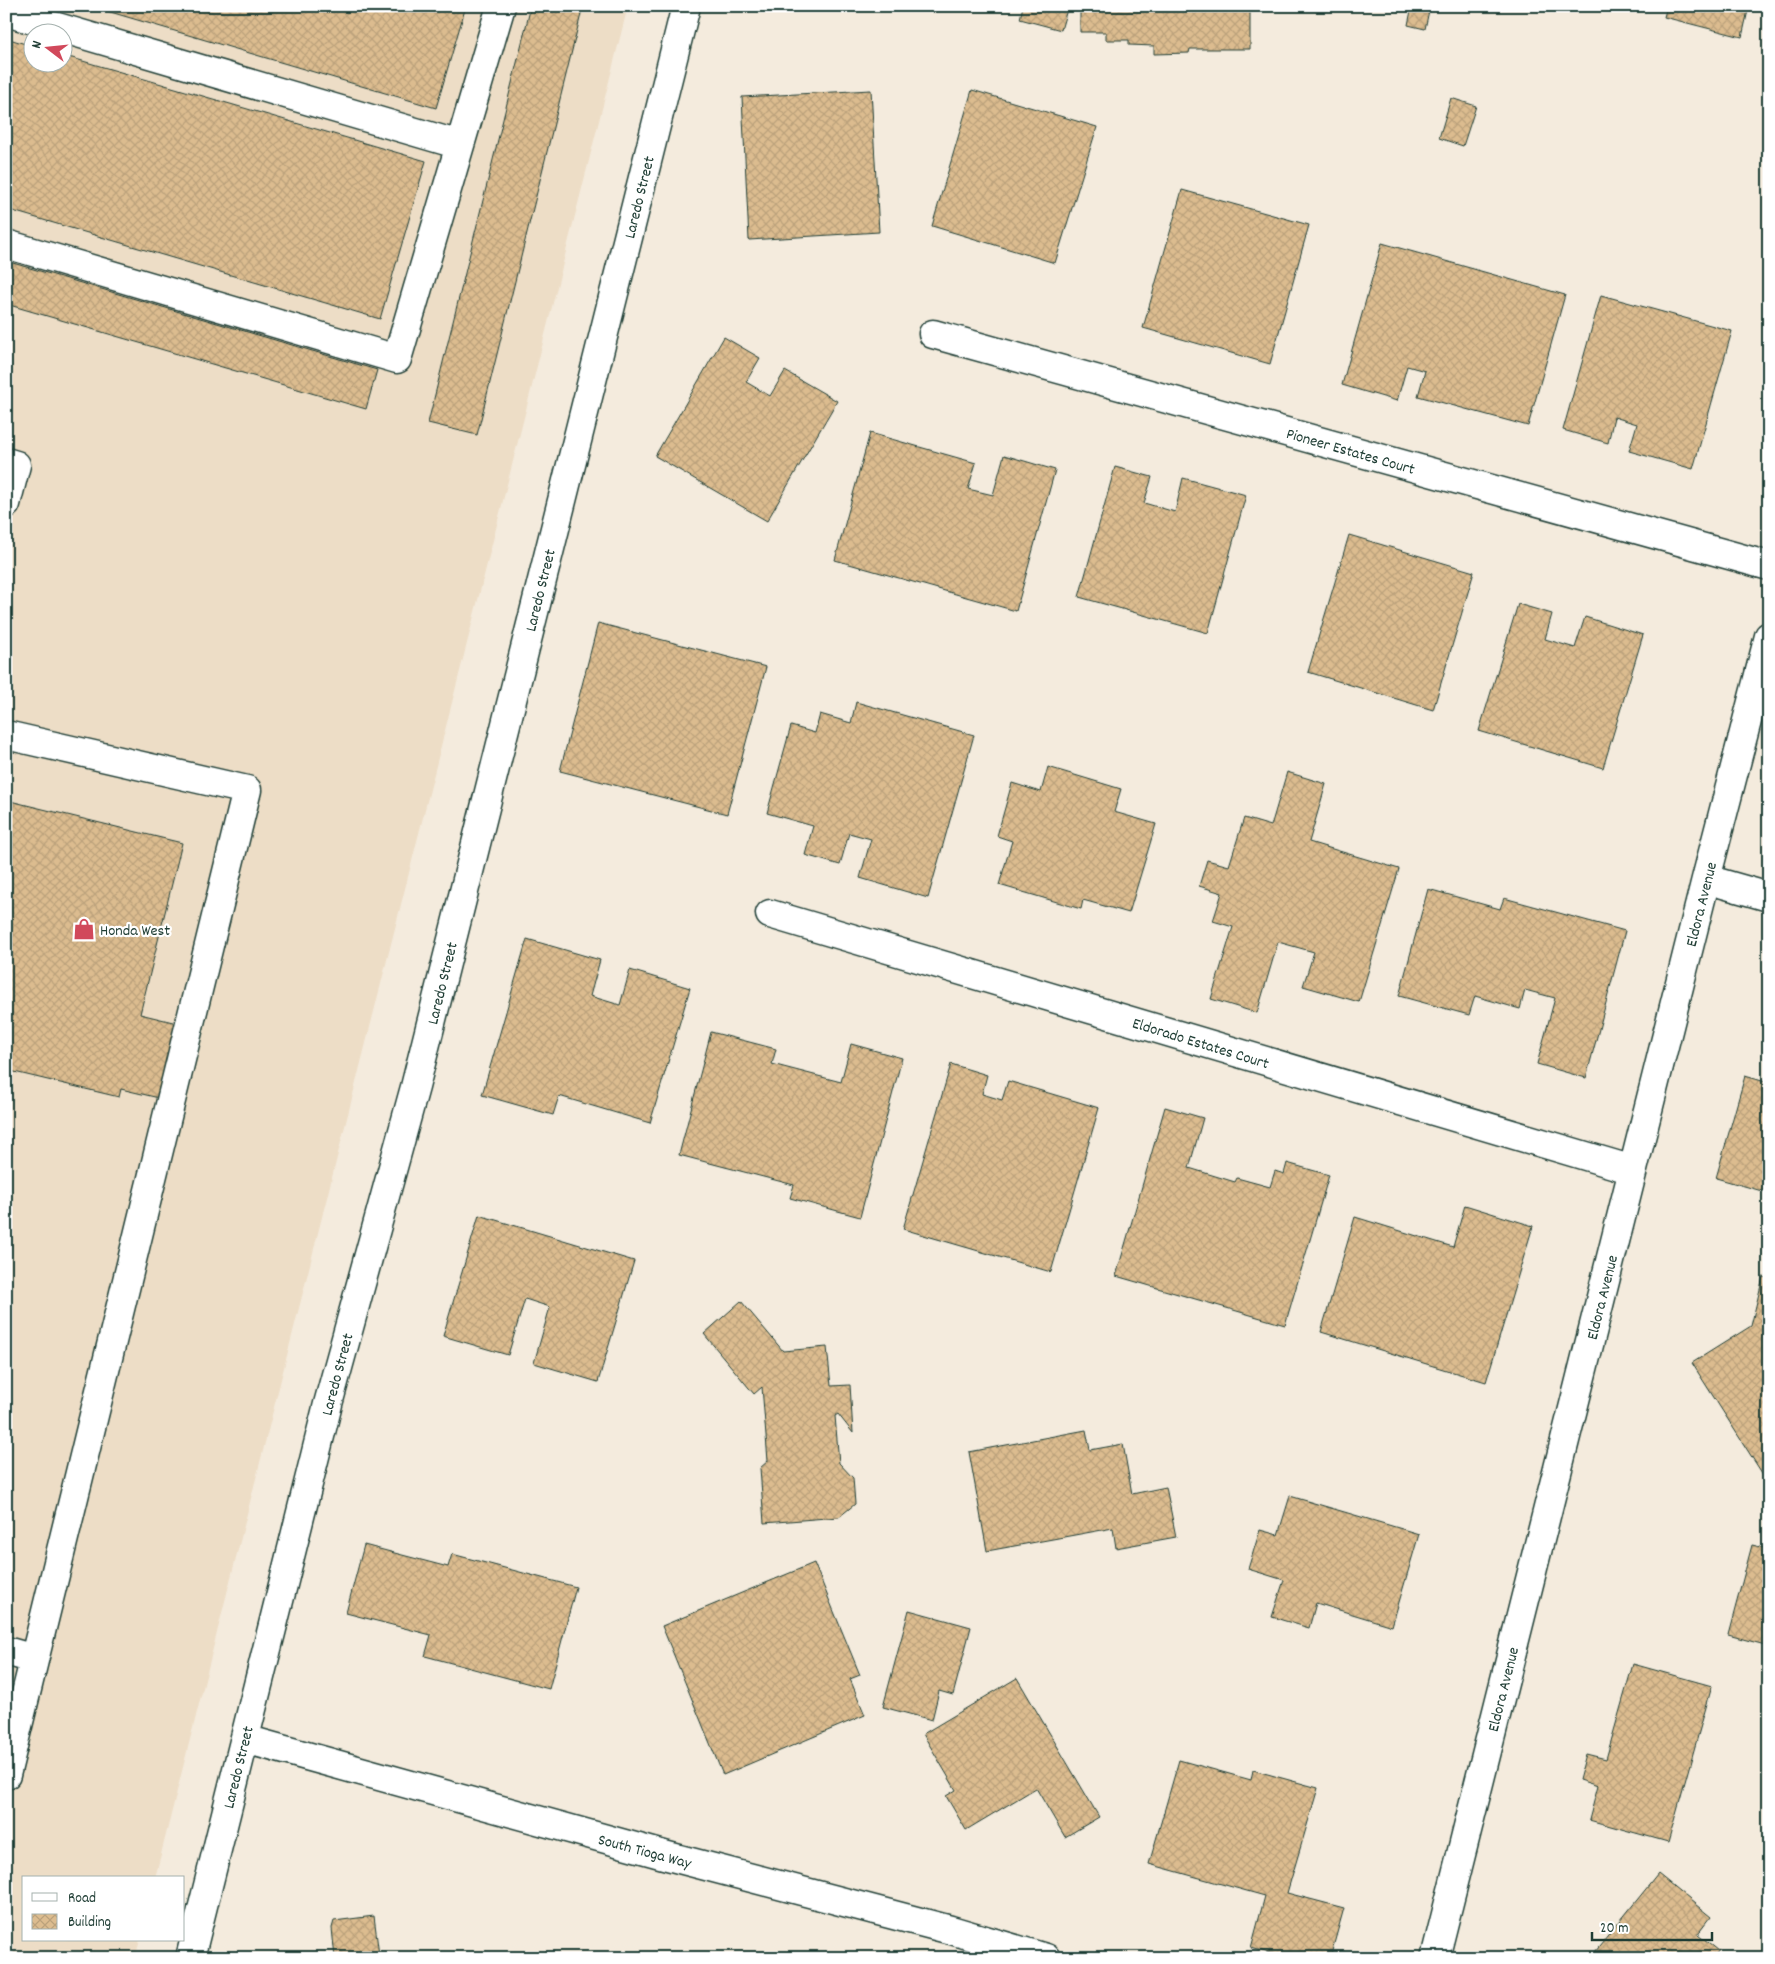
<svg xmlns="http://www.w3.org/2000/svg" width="1775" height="1964" font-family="Dekko,sans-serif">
	<defs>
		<pattern id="building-cross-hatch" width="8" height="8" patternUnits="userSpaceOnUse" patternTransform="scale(1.25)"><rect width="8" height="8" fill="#dcbc8f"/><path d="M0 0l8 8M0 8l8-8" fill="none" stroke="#bca27c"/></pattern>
	</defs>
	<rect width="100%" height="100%" fill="#f4ebdd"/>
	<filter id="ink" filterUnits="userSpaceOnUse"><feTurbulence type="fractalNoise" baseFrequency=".02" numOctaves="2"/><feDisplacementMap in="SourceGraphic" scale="10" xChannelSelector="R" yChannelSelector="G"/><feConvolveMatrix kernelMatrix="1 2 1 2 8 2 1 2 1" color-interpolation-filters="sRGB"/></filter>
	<g filter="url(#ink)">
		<path fill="#edddc6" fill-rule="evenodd" d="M6 6H628L155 1878H24V1940H140L135 1958H6ZM32 32H62V62H32Z"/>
		<path fill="url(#building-cross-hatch)" stroke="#1f3d34" d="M90 6H466L436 108Z
			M531 6H583L477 435 428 423Z
			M1023 6H1068L1061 30 1020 19Z
			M1080 6H1250V49H1190L1189 53 1154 54V46L1129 45V40H1106V32H1080Z
			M1412 6H1430L1425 29 1408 25Z
			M1667 6H1749L1742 37 1664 17Z
			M6 38 32 46V62H62V55L426 161 380 319 6 209Z
			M871 90 879 232 749 240 742 97Z
			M972 90 1097 127 1055 263 932 226Z
			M1451 98 1476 106 1463 146 1439 138Z
			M1182 190 1309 225 1270 364 1143 328Z
			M1382 243 1565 295 1528 426 1418 396 1425 371 1407 366 1397 401 1342 385Z
			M6 261 377 370 366 409 6 304Z
			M1601 295 1732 331 1693 469 1629 451 1637 424 1614 417 1608 443 1563 430Z
			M724 337 760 358 746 382 770 396 785 371 837 401 767 521 655 456Z
			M870 433 976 463 968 489 993 495 1004 455 1055 470 1016 611 835 560Z
			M1115 467 1152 477 1144 503 1175 512 1183 478 1246 495 1208 633 1079 597Z
			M1349 535 1474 572 1433 710 1308 672Z
			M1518 604 1552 614 1545 639 1575 648 1585 617 1643 635 1603 768 1479 731Z
			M598 623 766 667 727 814 560 771Z
			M856 702 974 735 928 898 860 878 871 839 849 833 840 865 805 855 813 826 767 813 791 726 815 733 820 714 851 723Z
			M1048 767 1121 789 1114 812 1156 824 1129 913 1083 900 1081 909 999 885 1012 841 997 836 1012 783 1041 792Z
			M1287 772 1326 784 1309 842 1399 869 1359 1002 1303 986 1314 952 1278 942 1257 1013 1211 999 1233 927 1213 921 1222 893 1199 886 1207 860 1229 866 1244 818 1271 826Z
			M6 800 182 843 140 1014 177 1023 159 1098 121 1089 119 1097 6 1070Z
			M1428 889 1500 909 1504 898 1625 931 1586 1078 1537 1064 1555 998 1525 990 1520 1009 1475 996 1469 1015 1399 996Z
			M527 939 600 960 590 996 620 1005 630 970 690 988 650 1123 559 1096 553 1115 482 1095Z
			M711 1032 776 1049 772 1064 841 1082 851 1044 902 1058 860 1217 790 1198 794 1185 679 1155Z
			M951 1064 987 1075 982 1094 1002 1100 1008 1081 1099 1108 1051 1272 903 1229Z
			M1745 1076 1769 1083V1193L1716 1178Z
			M1165 1107 1203 1118 1189 1168 1235 1182 1237 1178 1270 1187 1275 1171 1284 1174 1287 1163 1329 1175 1285 1325 1116 1276Z
			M1465 1205 1533 1226 1486 1382 1321 1332 1355 1217 1453 1247Z
			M479 1215 634 1261 598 1382 534 1363 550 1307 525 1299 508 1355 443 1336Z
			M1763 1277 1769 1278V1484L1692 1363 1751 1326Z
			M741 1301 783 1351 827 1347 831 1386 850 1385 853 1433 838 1414 835 1416 839 1463 853 1478 855 1504 839 1517 764 1523 760 1468 768 1461 762 1387 754 1394 704 1334Z
			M1086 1430 1090 1450 1123 1444 1132 1494 1166 1487 1176 1537 1116 1548 1113 1528 987 1551 969 1452Z
			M1290 1496 1419 1534 1392 1626 1316 1603 1309 1628 1272 1617 1284 1580 1248 1569 1260 1530 1278 1535Z
			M364 1545 448 1567 452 1554 576 1587 549 1689 425 1656 431 1635 346 1613Z
			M1752 1545 1769 1549V1646L1728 1635Z
			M814 1563 860 1675 850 1679 865 1715 723 1775 662 1626Z
			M909 1610 971 1627 953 1695 939 1691 932 1720 883 1707Z
			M1633 1664 1712 1686 1668 1842 1589 1820 1598 1786 1579 1780 1586 1754 1606 1759Z
			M1017 1678 1099 1817 1065 1837 1036 1788 966 1830 946 1796 956 1790 923 1734Z
			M1179 1760 1251 1780 1253 1770 1318 1788 1287 1893 1344 1908 1330 1958H1288L1251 1948 1265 1896 1149 1864Z
			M1658 1874 1711 1917 1698 1934 1719 1951 1714 1958H1602L1595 1952Z
			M374 1916 379 1955 392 1958H335L332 1928 334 1921Z"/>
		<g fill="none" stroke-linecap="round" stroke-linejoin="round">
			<g stroke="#1f3d34" stroke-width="31">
				<path id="minor" d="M6 12 460 145 397 359 6 244
					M460 145 501 6
					M933 334 1769 566
					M6 462 16 465 6 504
					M6 735 247 790 6 1775
					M1706 879 1769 897
					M770 914 1633 1170
					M6 1651 34 1659
					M245 1739 664 1855 951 1930 1046 1958
					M190 1958 328 1404 415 1087 686 6
					M1435 1958 1706 879 1769 636"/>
			</g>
			<use href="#minor" stroke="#fff" stroke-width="28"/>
		</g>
	</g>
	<defs>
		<g id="shop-bare" transform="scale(1.725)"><path d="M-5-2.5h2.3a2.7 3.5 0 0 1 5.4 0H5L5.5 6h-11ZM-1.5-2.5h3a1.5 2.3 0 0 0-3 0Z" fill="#d1495b" stroke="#fff" stroke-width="2.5" paint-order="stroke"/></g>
	</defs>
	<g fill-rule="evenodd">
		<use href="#shop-bare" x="84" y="929"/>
	</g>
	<g text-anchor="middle" stroke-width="4.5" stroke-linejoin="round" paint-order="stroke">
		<g font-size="16" fill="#1f3d34" stroke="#fff">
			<text transform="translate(638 197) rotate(-76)" y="6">Laredo Street</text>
			<text transform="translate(1351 450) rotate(16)" y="6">Pioneer Estates Court</text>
			<text transform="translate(539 590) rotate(-76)" y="6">Laredo Street</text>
			<text transform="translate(1700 904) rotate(-76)" y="6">Eldora Avenue</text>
			<text transform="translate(441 983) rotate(-76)" y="6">Laredo Street</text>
			<text transform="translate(1201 1042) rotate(17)" y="6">Eldorado Estates Court</text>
			<text transform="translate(1601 1297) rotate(-76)" y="6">Eldora Avenue</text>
			<text transform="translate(336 1374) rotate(-75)" y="6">Laredo Street</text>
			<text transform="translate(1502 1689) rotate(-76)" y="6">Eldora Avenue</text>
			<text transform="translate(237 1767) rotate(-76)" y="6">Laredo Street</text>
			<text transform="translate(645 1850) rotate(15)" y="6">South Tioga Way</text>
		</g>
		<g font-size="16" fill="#1f3d34" stroke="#fff" text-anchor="start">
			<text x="100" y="935">Honda West</text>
		</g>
	</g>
	<rect width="1775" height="1964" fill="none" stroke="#fff" stroke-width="25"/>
	<rect x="12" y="12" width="1750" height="1939" fill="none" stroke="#1f3d34" stroke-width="2" filter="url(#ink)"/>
	<rect x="22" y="1876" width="162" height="65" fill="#ffffff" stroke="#a5b1ae"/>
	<rect x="32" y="1893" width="25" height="8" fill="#ffffff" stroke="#a5b1ae"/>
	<text x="68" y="1902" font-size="15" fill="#1f3d34">Road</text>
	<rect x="32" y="1914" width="25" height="15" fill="url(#building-cross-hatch)" stroke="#a5b1ae"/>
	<text x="68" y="1926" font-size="15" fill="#1f3d34">Building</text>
	<g transform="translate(48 48) rotate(286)"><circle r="24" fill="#ffffff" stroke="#a5b1ae"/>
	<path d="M0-4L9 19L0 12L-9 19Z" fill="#d1495b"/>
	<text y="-8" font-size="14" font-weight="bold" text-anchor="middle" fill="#1f3d34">N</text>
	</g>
	<path d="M1592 1932v8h120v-8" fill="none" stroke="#1f3d34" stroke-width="2.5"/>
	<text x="1600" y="1932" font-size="15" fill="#1f3d34" stroke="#ffffff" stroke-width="4" paint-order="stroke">20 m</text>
</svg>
